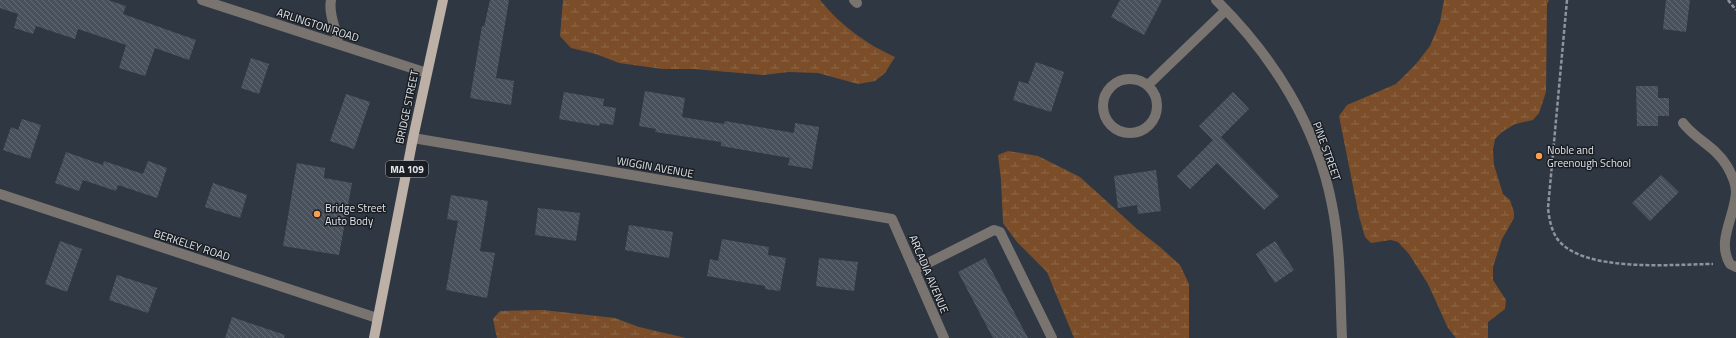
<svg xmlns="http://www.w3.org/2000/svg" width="1736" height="338" font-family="'Titillium Web',sans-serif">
	<defs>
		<pattern id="wetland-marsh" width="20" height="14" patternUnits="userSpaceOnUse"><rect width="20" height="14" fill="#7b4e29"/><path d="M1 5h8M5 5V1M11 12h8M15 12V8" fill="none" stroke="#8d6748"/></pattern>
		<pattern id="building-back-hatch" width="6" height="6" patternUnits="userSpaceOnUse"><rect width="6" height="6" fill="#48515c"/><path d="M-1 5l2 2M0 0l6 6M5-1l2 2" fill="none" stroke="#626a74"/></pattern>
	</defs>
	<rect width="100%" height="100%" fill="#2f3842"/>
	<path fill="url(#wetland-marsh)" d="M563 0H820C840 25 866 44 895 57L885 73 875 81 858 84 818 73 789 72 763 75 694 69H663L619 63 596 54 571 48 560 36Z
		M1444 0H1549L1547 4 1546 92 1539 113 1533 120 1515 124 1502 132 1495 139 1493 150 1494 165 1503 194 1510 200 1514 212V218L1502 239 1493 267V280L1506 300 1505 309 1488 322V338H1456L1448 328 1428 284 1409 254 1398 242 1391 240 1371 243 1365 237 1359 216 1339 116 1347 105 1396 84 1416 64 1430 46 1440 22Z
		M1008 151 1038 156 1080 177 1137 229 1160 247 1180 265 1189 284V338H1074L1047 272 1017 242 1003 223 1001 180 998 155Z
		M543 310 615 318 639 327 686 338H497L493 319 500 311Z"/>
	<path fill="url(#building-back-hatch)" d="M0 0H108L126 6 123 14 196 40 189 60 155 48 145 76 119 68 126 45 78 29 75 39 36 26 33 34 14 28 18 14 0 8Z
		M490 0H509L496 78 514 81 511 105 470 98 482 26 484 27Z
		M1120 0H1162L1144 35 1111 17Z
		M1666 0H1690L1686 32 1663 29Z
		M251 58 269 64 259 94 241 88Z
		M1036 62 1064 72 1051 112 1013 100 1019 81 1028 84Z
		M1636 86H1658V98H1669V116H1658V126H1637Z
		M645 91 685 98 682 117 724 124 725 121 794 133 795 123 819 127 812 169 788 165 790 158 721 146V142L655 132 656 129 639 126Z
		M564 92 604 99 603 106 616 108 613 125 600 123 599 126 559 119Z
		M1233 92 1249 109 1221 137 1279 196 1264 210 1217 163 1190 189 1177 176 1213 140 1199 126Z
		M346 94 370 102 354 149 330 141Z
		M22 119 41 125 30 159 3 150 11 127 18 130Z
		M66 152 103 165 104 161 143 174 148 161 167 168 157 198 118 185 116 191 83 180 79 191 55 183Z
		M297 163 325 168 324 178 352 183 339 255 283 246Z
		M1156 170 1161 211 1138 214 1137 205 1118 208 1114 176Z
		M1661 175 1679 192 1650 221 1632 203Z
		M213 183 247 195 240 218 205 207Z
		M451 195 488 201 480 251 495 253 487 298 446 290 458 221 447 219Z
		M538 208 580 213 576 241 535 235Z
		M629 225 673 232 669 258 625 250Z
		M722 239 769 247 768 255 786 258 780 291 765 289V286L707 276 710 259 718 261Z
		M60 241 82 249 67 292 45 284Z
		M1275 241 1294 270 1275 283 1256 254Z
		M819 258 858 262 854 291 816 286Z
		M985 258 1028 338H993L958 272Z
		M117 275 157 288 148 313 109 300Z
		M232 317 285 335 284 338H225Z"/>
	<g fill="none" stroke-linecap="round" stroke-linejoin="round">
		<path stroke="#8e949d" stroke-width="2.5" stroke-dasharray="4 2" stroke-linecap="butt" d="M1567 0 1548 208C1549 218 1551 228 1556 237 1580 274 1674 264 1713 264
			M1728 0 1736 10"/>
		<path stroke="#7a7470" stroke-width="10" d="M202 0 427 73
			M331 0C328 15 337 29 338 44
			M854 0 857 3
			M1216 0C1273 56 1317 126 1332 205 1341 249 1340 294 1342 338
			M1103 106a27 27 0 1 1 54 0a27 27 0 1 1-54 0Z
			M1148 85 1226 10
			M1683 123C1696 140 1716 147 1727 166 1731 173 1736 184 1736 192 1735 217 1716 241 1730 264L1736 267
			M413 138 892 219 944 338
			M0 194 377 318
			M914 270 994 230 1000 232 1052 338"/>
		<path stroke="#bcb0a7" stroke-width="10" d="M374 338 413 138 443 0"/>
	</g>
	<g fill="#fb9e50" stroke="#1a1e23" stroke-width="1.5">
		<circle cx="1539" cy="156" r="4"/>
		<circle cx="317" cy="214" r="4"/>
	</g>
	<g text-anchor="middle" stroke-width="3" stroke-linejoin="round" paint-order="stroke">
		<rect fill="#1a1e23" stroke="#a5a9b0" stroke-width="1" x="386" y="161" width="42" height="16" rx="3"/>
		<g font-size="10" font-weight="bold" fill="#e0e5ec">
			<text x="407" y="173">MA 109</text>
		</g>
		<g font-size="11" fill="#e0e5ec" stroke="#1a1e23">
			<text transform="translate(318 25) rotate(18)" y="4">ARLINGTON ROAD</text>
			<text transform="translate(407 107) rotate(-78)" y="4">BRIDGE STREET</text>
			<text transform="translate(1327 151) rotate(70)" y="4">PINE STREET</text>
			<text transform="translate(655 167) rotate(10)" y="4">WIGGIN AVENUE</text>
			<text transform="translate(192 245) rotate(18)" y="4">BERKELEY ROAD</text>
			<text transform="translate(929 274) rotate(67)" y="4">ARCADIA AVENUE</text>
		</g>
		<g font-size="11" fill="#e0e5ec" stroke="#1a1e23" text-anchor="start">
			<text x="1547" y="154">Noble and<tspan x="1547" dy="13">Greenough School</tspan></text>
			<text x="325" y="212">Bridge Street<tspan x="325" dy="13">Auto Body</tspan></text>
		</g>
	</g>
</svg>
